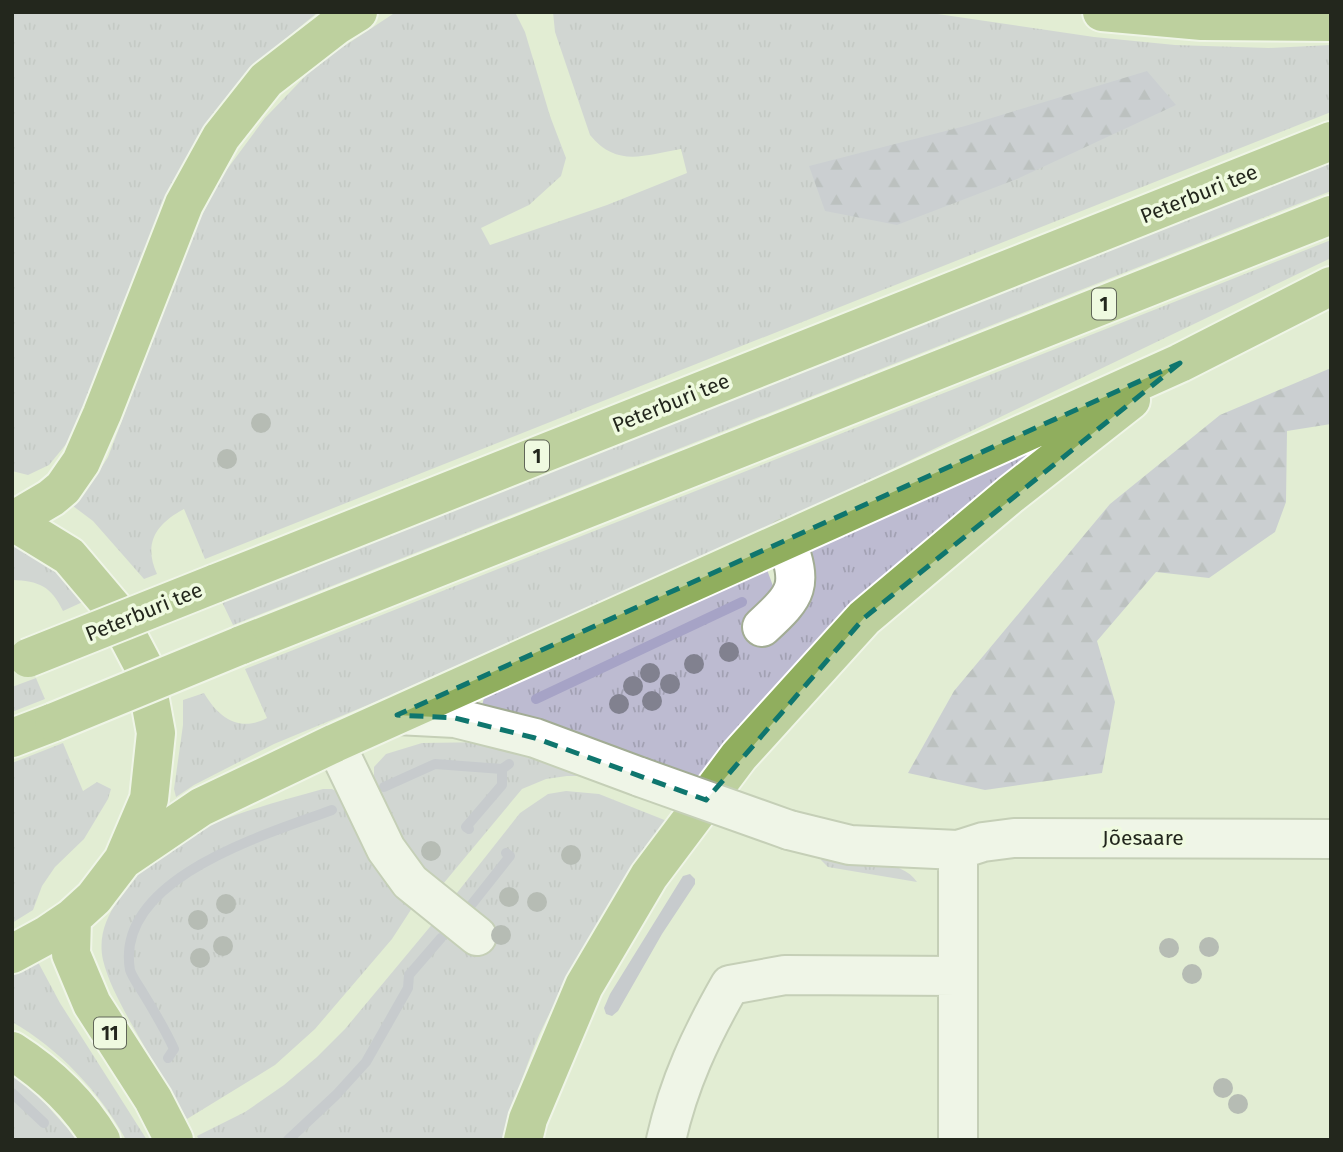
<svg xmlns="http://www.w3.org/2000/svg" width="1343" height="1152" font-family="'Fira Sans',sans-serif">
	<defs>
		<pattern id="grass-tufts" width="24" height="20" patternUnits="userSpaceOnUse" patternTransform="scale(1.75)"><rect width="24" height="20" fill="#bdbbd1"/><path d="M3 7l-1-3M5 7V3M7 7l1-3M15 17l-1-3M17 17v-4M19 17l1-3" fill="none" stroke="#a2a1b3"/></pattern>
		<pattern id="forest-firs" width="22" height="20" patternUnits="userSpaceOnUse" patternTransform="scale(1.75)"><rect width="22" height="20" fill="#afaccf"/><path d="M5 1l3.5 6h-7zM16 11l3.5 6h-7z" fill="#8e8ca7"/></pattern>
	</defs>
	<rect width="100%" height="100%" fill="#e2edd3"/>
	<path fill="url(#grass-tufts)" d="M12 12H318L271 51 208 126 170 192 123 303 72 437 49 465 28 475 12 471Z
		M396 12H515L525 32 550 116 566 158 561 176 529 205 481 228 490 245 607 205 687 173 681 149C644 155 617 168 590 135L555 32 553 12H924L1094 37 1175 45 1269 48 1331 45V112L205 559 184 509C156 524 143 543 157 574L144 579 93 521 73 506V500L94 479 108 457 196 227 222 176 265 118 317 64Z
		M1331 163V191L233 625 222 602Z
		M1331 240V258L828 500 375 702 274 744 194 785 176 797 174 789 183 725V700L204 693C218 717 239 733 267 718L245 669Z
		M1065 431 975 497 888 574 701 779 481 709 486 691 766 567 773 586 764 606 807 561 815 547Z
		M12 543 63 574 87 600 63 611C51 586 39 581 12 580Z
		M36 678 45 699 12 712V687Z
		M491 742 595 776H567L546 779 522 789 438 890 420 873 374 785V767L386 754 422 743Z
		M63 743 83 791 97 782 111 789 108 799 84 839 55 867 42 886 33 910 12 923V763Z
		M323 789H332L338 792 414 905 392 939 315 1029 275 1065 187 1119C168 1087 149 1055 131 1023 120 1003 108 981 103 960 98 937 106 918 118 900 162 829 249 810 323 789Z
		M566 791 599 794 667 821C619 888 576 958 540 1033 525 1067 514 1104 503 1140H199L197 1136 245 1112 284 1085 317 1057 345 1029 434 922 520 813 548 794Z
		M823 853C849 858 903 859 917 882L828 867 821 860Z
		M38 962 60 1003 147 1140H126C101 1093 58 1048 12 1022V973Z
		M12 1075 35 1092 78 1140H12Z"/>
	<path fill="url(#forest-firs)" d="M1147 71 1176 105 1017 179 897 225 825 211 809 166 965 126Z
		M1331 368V424L1287 431 1286 502 1275 532 1209 578 1156 572 1097 641 1115 702 1102 773 985 790 908 773 954 691 1110 504 1220 415Z"/>
	<path fill="#a6a3c6" d="M690 874 695 879V884L662 934 618 1011 612 1016 606 1014 604 1008 610 994 683 876Z"/>
	<g fill="none" stroke-linecap="round" stroke-linejoin="round">
		<path stroke="#a6a3c6" stroke-width="10" d="M536 699 742 602
			M384 787 435 764 502 769 509 764
			M469 829 466 827 502 785V769
			M472 904 510 856 506 853
			M168 1058 174 1049C165 1029 154 1011 143 993 139 986 132 977 130 970 114 878 267 834 332 810
			M12 1093 44 1123
			M288 1140 336 1095 366 1062 408 988 409 975 441 938"/>
		<g stroke="#a2ac94" stroke-width="42">
			<path id="minor" d="M762 627C798 594 803 586 786 539
				M397 715 455 718 535 738 640 777
				M335 743 386 849 410 882 477 936
				M789 830 850 845 958 850 983 842 1014 838 1331 839
				M958 850V1140
				M666 1140C679 1082 701 1036 730 985L785 975 958 976"/>
		</g>
		<g stroke="#fff" stroke-width="42">
			<path id="highway" d="M1102 12 1202 21 1331 22
				M12 521 51 498 63 488 81 462 102 414 184 204 221 137 266 80 337 25 358 12
				M12 521 69 556 113 608 144 667 156 733 149 799 123 860 94 898 72 918 47 935 12 954
				M214 584 1331 141
				M239 646 1331 215
				M12 738 54 722
				M123 860 201 807 335 743 1180 363 1331 286
				M72 918 71 954 92 1004 153 1099 174 1140
				M12 1051C48 1074 79 1103 101 1140
				M523 1140 528 1119 584 986 649 876 739 756 864 618 1010 495 1131 400"/>
		</g>
		<use href="#minor" stroke="#fff" stroke-width="38"/>
		<use href="#highway" stroke="#90ae5e" stroke-width="38"/>
		<g stroke="#a2ac94" stroke-width="42" stroke-linecap="butt">
			<path id="minor-bridge" d="M640 777 789 830"/>
		</g>
		<g stroke="#fff" stroke-width="42" stroke-linecap="butt">
			<path id="highway-bridge" d="M28 658 214 584
				M54 722 239 646"/>
		</g>
		<use href="#minor-bridge" stroke="#fff" stroke-width="38"/>
		<use href="#highway-bridge" stroke="#90ae5e" stroke-width="38"/>
	</g>
	<g fill="#81818f">
		<circle cx="261" cy="423" r="10"/>
		<circle cx="227" cy="459" r="10"/>
		<circle cx="729" cy="652" r="10"/>
		<circle cx="694" cy="664" r="10"/>
		<circle cx="650" cy="673" r="10"/>
		<circle cx="670" cy="684" r="10"/>
		<circle cx="633" cy="686" r="10"/>
		<circle cx="652" cy="701" r="10"/>
		<circle cx="619" cy="704" r="10"/>
		<circle cx="431" cy="851" r="10"/>
		<circle cx="571" cy="855" r="10"/>
		<circle cx="509" cy="897" r="10"/>
		<circle cx="537" cy="902" r="10"/>
		<circle cx="226" cy="904" r="10"/>
		<circle cx="198" cy="920" r="10"/>
		<circle cx="501" cy="935" r="10"/>
		<circle cx="223" cy="946" r="10"/>
		<circle cx="1209" cy="947" r="10"/>
		<circle cx="1169" cy="948" r="10"/>
		<circle cx="200" cy="958" r="10"/>
		<circle cx="1192" cy="974" r="10"/>
		<circle cx="1223" cy="1088" r="10"/>
		<circle cx="1238" cy="1104" r="10"/>
	</g>
	<path d="M0 0H1343V1152H0ZM1180 363 864 618 706 800 535 738 455 718 397 715Z" fill="#e2edd3" fill-opacity=".55" fill-rule="evenodd"/>
	<path fill="none" stroke="#0f766e" stroke-width="5" stroke-dasharray="14 9" stroke-linejoin="round" d="M1180 363 864 618 706 800 535 738 455 718 397 715Z"/>
	<g text-anchor="middle" stroke-width="7" stroke-linejoin="round" paint-order="stroke">
		<g fill="#effae0" stroke="#606658" stroke-width="2">
			<rect x="1092" y="288.5" width="24" height="31" rx="5"/>
			<rect x="525" y="440.5" width="24" height="31" rx="5"/>
			<rect x="94" y="1017.5" width="32" height="31" rx="5"/>
		</g>
		<g font-size="19" font-weight="bold" fill="#23271d">
			<text x="1104" y="311">1</text>
			<text x="537" y="463">1</text>
			<text x="110" y="1040">11</text>
		</g>
		<g font-size="21" fill="#23271d" stroke="#effae0">
			<text transform="translate(1199 194) rotate(-22)" y="7">Peterburi tee</text>
			<text transform="translate(671 403) rotate(-22)" y="7">Peterburi tee</text>
			<text transform="translate(144 612) rotate(-22)" y="7">Peterburi tee</text>
			<text x="1143" y="845">Jõesaare</text>
		</g>
	</g>
	<rect width="1343" height="1152" fill="none" stroke="#23271d" stroke-width="28"/>
</svg>
